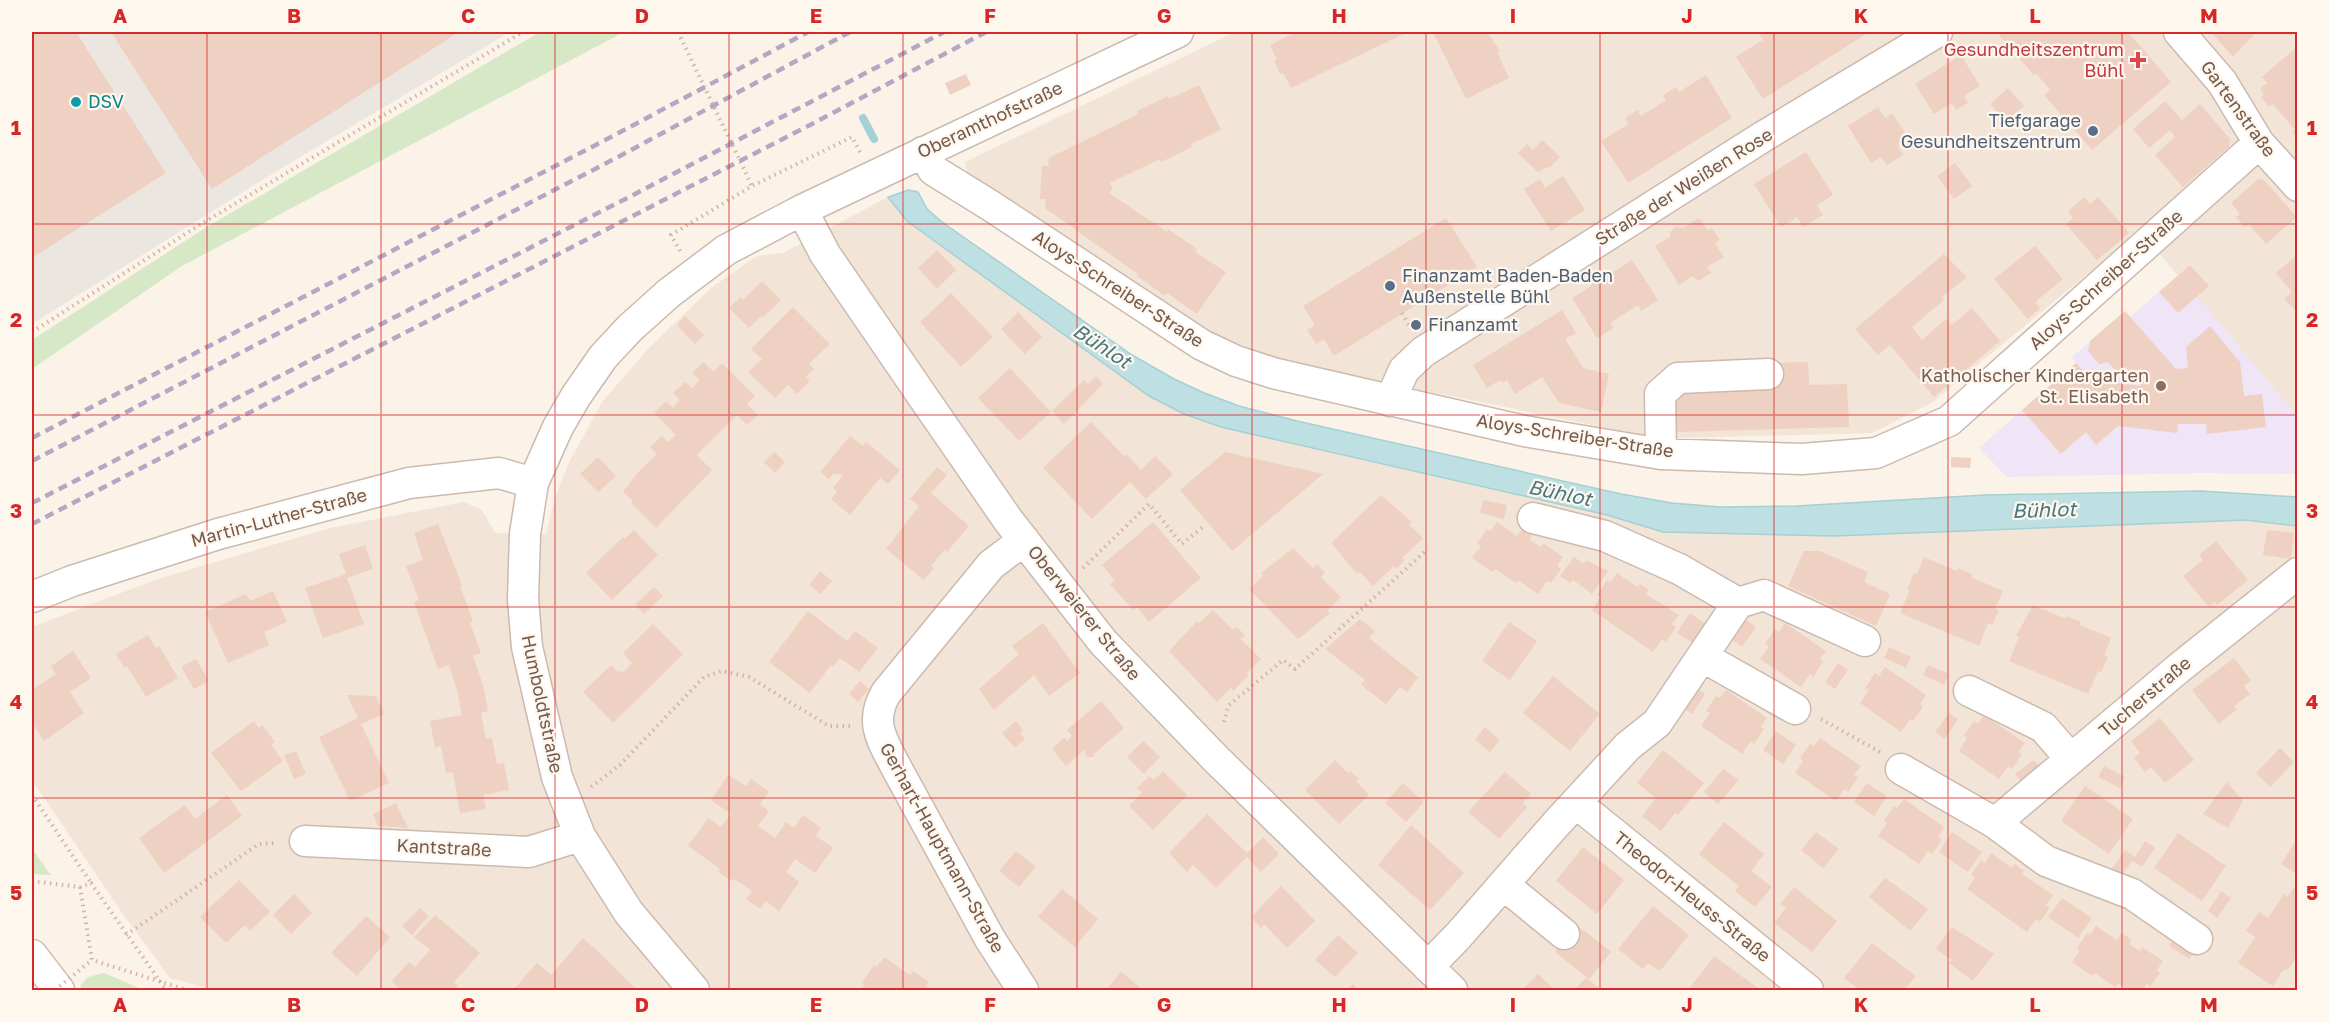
<svg xmlns="http://www.w3.org/2000/svg" width="2329" height="1022" font-family="'Golos Text',sans-serif">
	<rect width="100%" height="100%" fill="#fbf2e8"/>
	<path fill="#f2e4d7" d="M1235 32H2297V420L2140 230 1933 402 1872 433 1676 438 1637 434 1284 362 1196 326 967 173 965 162Z
		M888 197 907 221 1149 396 1607 515 1663 532 1834 536 2245 520 2297 526V990H214L170 978 123 914 32 780V627L155 580 330 528 464 502 482 510 495 533 546 534 556 495 569 462 603 401 649 348 711 288 757 256 783 253Z"/>
	<path fill="#ece6e1" d="M32 32H510L280 169 32 324Z"/>
	<path fill="#efe5f7" d="M2159 292 2178 313 2197 296 2297 416V474L2204 473 2007 477 1979 448 2076 363 2072 357 2125 311 2130 317Z"/>
	<path fill="#d7e8c7" d="M540 32H624L182 266 32 369V340L202 230Z
		M32 849 51 875 32 874Z
		M104 973 137 987 139 990H84L80 986 88 977Z"/>
	<path fill="#bee0e3" stroke="#a5d0d4" stroke-width="1.5" d="M908 190 918 192 927 209 942 222 1132 355 1174 379 1202 392 1239 406 1297 421 1621 494 1672 503 1720 507 1797 506 1985 495 2201 491 2297 497V526L2245 520 1834 536 1663 532 1607 515 1221 427 1184 414 1149 396 907 221 888 197Z"/>
	<g fill="none" stroke-linecap="round" stroke-linejoin="round">
		<path stroke="#a5d0d4" stroke-width="8" d="M863 118 874 139"/>
	</g>
	<path fill="#eed1c2" d="M32 32H76L166 173 32 258Z
		M111 32H459L212 189Z
		M1293 32H1408L1291 88 1283 73 1280 74 1274 61 1277 60 1270 45 1294 33Z
		M1433 32H1487L1500 51 1497 52 1509 78 1466 99Z
		M1764 32H1867L1868 33 1763 99 1736 57 1763 40 1759 34Z
		M2003 32H2112L2114 34 2117 32H2128L2171 82 2092 150 2044 95 2050 90 2036 73 2034 75 1999 35Z
		M2211 32H2256L2233 57Z
		M2298 46V139L2292 132 2295 130 2273 104 2269 107 2261 97 2264 94 2260 89 2267 83 2262 77Z
		M1961 55 1980 86 1964 96 1968 103 1956 110 1952 103 1934 114 1915 84Z
		M966 74 971 85 950 95 945 83Z
		M1706 75 1732 118 1628 183 1601 141 1629 124 1625 118 1638 110 1641 116 1666 100 1663 95 1676 87 1679 92Z
		M1199 85 1221 130 1191 144 1192 147 1161 162 1160 159 1110 183 1113 188 1109 193 1167 232 1168 229 1197 249 1195 252 1226 272 1197 314 1167 293 1165 296 1137 276 1138 274 1045 208 1046 199H1040L1042 166H1048L1049 158 1138 114 1137 111 1168 96 1169 99Z
		M2008 88 2024 106 2006 121 1990 104Z
		M2165 101 2182 120 2200 104 2230 139 2229 147 2183 187 2155 155 2175 137 2170 130 2149 148 2133 129Z
		M1878 107 1885 118 1892 113 1909 139 1898 146 1903 155 1887 165 1881 157 1871 163 1848 126Z
		M1542 140 1560 157 1549 168 1547 167 1538 172 1518 153 1527 144 1533 150Z
		M1806 152 1833 195 1817 205 1823 215 1803 227 1797 217 1781 227 1754 184Z
		M1955 163 1972 186 1954 199 1937 176Z
		M1563 176 1585 210 1551 231 1524 189 1540 179 1545 188Z
		M2258 179 2264 180 2297 217 2266 244 2249 224 2245 227 2236 217 2240 214 2231 203Z
		M2084 197 2090 204 2098 197 2129 233 2097 260 2066 224 2073 218 2068 211Z
		M1446 218 1477 267 1334 356 1324 339 1316 344 1307 330 1315 325 1303 306Z
		M1699 218 1708 231 1712 228 1720 240 1715 243 1724 257 1707 267 1711 273 1698 281 1693 276 1679 285 1655 246 1670 237V232L1675 227 1684 228Z
		M2035 246 2063 279 2035 302 2040 308 2028 319 1994 279Z
		M937 250 956 270 937 289 918 268Z
		M1944 254 1967 277 1942 297 1944 300 1912 327 1922 340 1946 319 1952 325 1972 308 2000 341 1934 397 1890 345 1878 355 1855 329Z
		M2298 254V313L2284 299 2292 292 2276 273Z
		M1632 260 1658 300 1641 311 1638 305 1610 323 1614 328 1597 338 1572 298 1591 286 1593 278 1598 272 1605 270 1613 272Z
		M2190 265 2209 286 2178 313 2159 292Z
		M762 281 781 300 762 318 761 316 749 328 729 308 741 297 743 300Z
		M951 293 993 337 961 367 920 322Z
		M793 307 830 344 809 364 814 369 806 377 810 381 797 394 788 385 775 398 748 372 762 359 751 349Z
		M1562 310 1576 333 1565 339 1583 368 1609 374 1601 412 1559 403 1542 377 1515 394 1507 380 1502 383 1500 380 1487 388 1473 365Z
		M2125 311 2176 369 2188 368 2186 347 2210 326 2240 362 2244 396 2262 394 2266 427 2207 434 2206 424H2178L2177 433 2118 426 2096 445 2086 432 2061 454 2022 410 2076 363 2092 381 2102 372 2110 382 2141 386 2127 369 2120 375 2108 362 2099 364 2088 351 2090 341Z
		M1018 312 1042 337 1025 354 1001 329Z
		M685 316 704 335 695 344 677 325Z
		M704 362 714 372 722 363 755 396 747 404 758 415 747 425 737 415 697 455 712 470 656 528 631 503 633 501 623 492 640 470 657 454 650 447 662 436 668 442 676 435 654 413 666 401 673 408 680 400 673 393 685 382 692 388 700 380 692 373Z
		M1808 362 1809 385 1847 384 1849 427 1676 432 1674 390 1773 363Z
		M1010 368 1051 412 1019 441 978 398Z
		M1096 376 1103 384 1064 424 1052 411 1084 380 1088 384Z
		M1091 422 1124 456 1126 454 1141 470 1155 456 1173 474 1146 499 1130 482 1092 519 1043 468Z
		M850 436 863 446 866 442 900 470 888 484 880 478 850 515 831 499 837 492 833 488 843 476 840 474H833L829 479 820 472Z
		M774 452 785 462 775 473 764 462Z
		M1225 452 1323 474 1232 551 1180 490Z
		M598 457 616 476 598 492 580 474Z
		M1951 457 1971 458 1970 468 1951 467Z
		M937 467 947 475 931 493 969 526 947 552 945 549 931 566 934 568 924 580 886 549 919 506 910 499Z
		M1381 495 1412 522 1409 525 1423 538 1402 558 1405 560 1396 569 1394 566 1373 586 1360 572 1357 574 1331 543Z
		M1483 500 1507 505 1504 519 1480 513Z
		M1153 522 1201 578 1149 622 1137 607 1133 610 1110 584 1115 581 1102 565Z
		M1497 522 1517 536 1522 529 1532 536 1530 540 1541 547 1543 543 1563 557 1557 566 1561 569 1551 583 1547 581 1538 594 1518 580 1516 583 1495 569 1492 572 1472 558 1481 546 1477 543 1487 529 1491 531Z
		M438 524 462 585 460 586 473 621 470 623 481 653 473 656 483 685 488 711 481 713 486 739 492 738 497 764 504 763 509 790 483 795 486 809 460 813 453 772 446 773 441 746 435 748 430 721 462 715 457 690 449 665 438 669 414 602 419 600 406 566 423 560 414 533Z
		M634 530 658 555 612 600 586 573 623 537 625 539Z
		M2267 530 2294 533 2291 559 2263 555Z
		M2216 541 2248 580 2217 605 2215 602 2209 607 2183 576 2203 560 2199 555Z
		M365 545 373 569 347 578 364 624 323 638 305 588 346 574 339 554Z
		M1293 548 1313 568 1317 564 1325 573 1321 577 1341 597 1327 611 1330 613 1298 639 1249 589 1263 576 1261 573Z
		M1804 551H1820L1868 572 1864 582 1890 594 1876 626 1788 586Z
		M1574 557 1584 564 1586 560 1608 571 1592 594 1573 580 1570 583 1560 576Z
		M1924 557 1957 571 1958 568 1972 574 1971 577 2003 591 1995 608 1999 610 1992 625 1988 623 1979 646 1900 613 1910 590 1907 589 1914 573 1917 574Z
		M820 571 832 581 821 594 809 585Z
		M1617 573 1637 587 1640 584 1649 590 1646 594 1679 615 1672 624 1676 627 1666 642 1662 639 1653 652 1592 610 1600 597 1597 595 1607 580 1610 583Z
		M654 587 663 596 644 614 635 605Z
		M273 591 287 622 264 632 269 645 228 663 205 612 246 594 250 601Z
		M2033 605 2066 619 2067 616 2081 622 2080 625 2111 638 2104 656 2108 657 2101 672 2098 671 2088 694 2009 661 2019 637 2016 636Z
		M1213 610 1233 630 1237 627 1245 635 1241 639 1261 659 1247 673 1249 675 1233 691 1231 688 1217 702 1169 651 1197 621 1199 623Z
		M808 611 847 641 855 631 878 648 859 672 840 658 833 667 831 665 810 693 769 662Z
		M1690 613 1710 627 1697 646 1677 633Z
		M1360 619 1375 631 1369 638 1418 677 1407 692 1400 687 1386 704 1361 685 1365 680 1325 649Z
		M1746 620 1756 627 1742 647 1733 640Z
		M1509 622 1537 641 1510 680 1482 661Z
		M1043 623 1080 673 1049 696 1034 675 994 710 979 689 1019 654 1012 646Z
		M1785 623 1826 651 1820 659 1823 662 1813 677 1810 674 1801 687 1760 659 1769 646 1765 644 1775 629 1779 632Z
		M653 624 683 654 613 723 583 692 611 665 618 672 620 670 623 673 632 663 623 653Z
		M148 635 156 648 159 646 178 678 146 697 127 666 124 668 116 654Z
		M1889 647 1911 657 1906 668 1884 658Z
		M73 651 91 678 70 692 84 713 44 741 32 722V690L56 674 51 666Z
		M2234 658 2251 680 2244 686 2250 694 2234 706 2237 709 2219 724 2192 690Z
		M196 659 209 681 194 689 181 667Z
		M1838 663 1848 670 1835 689 1825 682Z
		M1928 665 1949 674 1944 685 1923 675Z
		M1885 667 1926 695 1920 704 1923 707 1913 721 1910 719 1901 732 1860 703 1869 690 1865 688 1875 673 1879 676Z
		M1553 676 1600 714 1570 751 1523 713Z
		M860 681 869 689 858 702 849 694Z
		M1695 687 1705 694 1692 714 1682 707Z
		M1726 690 1767 718 1761 727 1764 729 1754 744 1751 741 1742 754 1701 726 1710 713 1706 711 1716 696 1720 698Z
		M347 695 376 696 384 714 361 724 389 783 350 801 319 737 358 718Z
		M1101 701 1124 728 1096 752 1093 757H1087L1084 750 1066 766 1052 749 1064 738 1067 741 1072 736 1067 730Z
		M1949 713 1958 719 1945 739 1935 732Z
		M1984 715 2025 743 2018 752 2022 754 2012 769 2008 766 1999 779 1959 751 1967 738 1964 736 1974 721 1978 724Z
		M2160 718 2194 760 2165 783 2151 767 2145 772 2134 758 2140 753 2131 741Z
		M254 721 259 728 262 725 275 742 271 745 283 761 241 791 211 753Z
		M1016 721 1023 730 1020 733 1025 739 1015 748 1002 733Z
		M1485 727 1500 740 1490 752 1475 740Z
		M1776 731 1796 745 1783 764 1763 750Z
		M1820 738 1861 766 1854 775 1858 777 1848 792 1844 789 1836 801 1795 773 1803 761 1800 758 1810 744 1814 746Z
		M1143 741 1160 757 1144 774 1127 757Z
		M2280 748 2294 762 2270 787 2256 773Z
		M1663 750 1704 783 1678 815 1675 813 1661 831 1642 816 1656 798 1637 783Z
		M296 751 306 774 294 779 284 755Z
		M1335 760 1348 773 1350 771 1359 779 1356 781 1369 795 1339 824 1305 790Z
		M2034 760 2041 769 2023 784 2015 774Z
		M2104 766 2125 777 2120 788 2098 777Z
		M1723 769 1739 780 1718 804 1704 792Z
		M1163 771 1187 795 1153 830 1129 806 1142 792 1137 788 1149 776 1154 780Z
		M1505 772 1531 794 1523 803 1527 807 1499 839 1468 812Z
		M728 775 746 786 751 779 769 792 760 804 769 811 758 826 775 838 786 822 794 828 803 815 821 828 816 836 833 848 815 873 795 859 786 872 799 882 779 911 766 901 760 909 746 899 752 891 734 879 732 881 718 872 720 869 688 846 708 818 721 827 731 814 711 800Z
		M2227 782 2243 801 2228 828 2203 814Z
		M1403 783 1424 802 1406 822 1385 803Z
		M1867 783 1887 796 1874 816 1854 802Z
		M2085 786 2133 819 2109 854 2061 821Z
		M227 795 242 816 164 873 139 838 185 805 195 819Z
		M1904 799 1944 827 1938 837 1942 839 1932 854 1928 851 1919 864 1878 836 1887 823 1884 821 1894 806 1897 808Z
		M396 803 408 828 378 826 373 814Z
		M1207 814 1247 853 1263 837 1279 854 1261 872 1247 857 1216 888 1193 865 1187 872 1169 853Z
		M1724 822 1764 854 1751 871 1772 887 1755 907 1735 891 1739 886 1699 854Z
		M1411 825 1464 873 1430 910 1378 865Z
		M1816 832 1839 849 1823 868 1801 850Z
		M1952 832 1982 852 1968 872 1939 852Z
		M2178 833 2226 866 2202 901 2154 868Z
		M2298 838V875L2281 864Z
		M2145 841 2155 848 2142 867 2132 861 2121 876 2111 870 2125 850 2135 857Z
		M1583 847 1624 880 1597 914 1556 881Z
		M1016 851 1036 867 1019 887 999 871Z
		M1991 853 2012 868 2014 864 2024 871 2022 874 2053 895 2046 905 2050 908 2040 922 2036 919 2027 932 1967 889 1975 878 1971 875 1981 860 1985 863Z
		M1885 878 1928 909 1910 931 1869 897Z
		M239 880 270 912 250 931 245 925 226 943 200 917Z
		M2298 882V948L2295 952V959L2289 969 2282 971 2273 986 2238 963 2255 937 2246 931 2259 912 2268 918 2284 894 2287 897Z
		M1281 886 1315 921 1287 948 1264 924 1261 928 1251 917Z
		M1794 887 1837 921 1812 952 1774 923 1786 908 1780 904Z
		M1062 889 1098 919 1075 947 1038 917Z
		M2221 891 2231 898 2217 918 2208 911Z
		M294 894 312 913 291 934 273 915Z
		M2062 898 2092 918 2078 938 2048 917Z
		M1653 906 1689 935 1660 971 1648 963 1643 969 1618 949Z
		M420 908 429 916 412 935 402 926Z
		M435 915 480 953 454 982 458 986 454 990H400L392 981 409 962 415 967 430 950 414 937Z
		M366 916 390 937 357 976 331 953Z
		M1577 925 1611 952 1589 979 1555 952Z
		M2096 926 2117 940 2121 933 2132 940 2129 944 2140 951 2142 947 2163 961 2157 970 2160 973 2150 987 2147 984 2143 990H2128L2118 983 2115 987 2095 973 2092 976 2072 962 2080 950 2077 948 2087 933 2090 935Z
		M1952 927 1994 954 1973 981 1949 963 1952 960 1936 949Z
		M1338 935 1358 953 1335 977 1315 960Z
		M2176 936 2196 950 2189 959 2169 946Z
		M583 938 604 957 637 990H567L565 989 563 990H513L537 963 551 975Z
		M1872 943 1916 976 1904 990H1860L1844 978Z
		M1714 956 1758 988 1756 990 1689 989Z
		M884 957 910 975 913 971 929 982 926 986 932 990H860L864 985 862 983 874 965 877 967Z
		M1121 972 1141 988 1143 990H1106Z
		M1538 974 1555 990H1522Z
		M1586 978 1602 990H1574Z
		M1353 984 1359 990H1346Z"/>
	<g fill="none" stroke-linecap="round" stroke-linejoin="round">
		<g stroke="#ccbaaf" stroke-width="33">
			<path id="minor" d="M2179 32 2222 82 2259 143 2298 186
				M923 152 933 170 991 206 1202 345 1236 361 1273 373 1524 431 1661 454 1802 459 1876 453 1949 421 2259 143
				M802 210 825 254 923 397 1008 520 1103 642 1216 759 1452 990
				M1390 401 1404 370 1423 352 1764 136 1937 32
				M1661 454 1660 394 1678 378 1768 374
				M1533 518 1605 536 1679 569 1738 603 1764 595 1865 641
				M32 597 72 581 218 534 409 483 499 473 533 483
				M1703 657 1795 709
				M1969 691 2043 727 2071 759
				M1901 769 1995 823 2046 861 2132 894 2197 939
				M1576 803 1808 990
				M1995 823 2179 668 2298 573
				M305 841 529 852 580 836
				M1504 885 1564 934
				M32 955 59 990
				M1428 967 1459 935 1556 824 1628 746 1657 723 1738 603
				M694 990 629 913 580 836 557 777 527 647 523 599 525 534 533 483 558 427 576 396 603 357 630 328 669 293 726 250 802 210 1178 32
				M1023 990 990 939 896 767C882 740 869 722 886 693L991 565 1024 540"/>
		</g>
		<path stroke="#d3b4a5" stroke-width="4" stroke-dasharray="1.5 4.5" stroke-linecap="butt" d="M678 32 752 186
			M680 251 671 235 752 186 852 137 860 152
			M1402 313 1410 327
			M32 332 201 224 523 32
			M1083 568 1149 504 1182 544 1205 525
			M1821 719 1880 752
			M1224 722 1228 706 1283 660 1295 669 1428 549
			M591 787 620 765 704 677 722 671 749 677 829 726H850
			M32 795 91 883
			M32 881 80 887 91 883 166 990
			M80 887 92 960 187 990
			M126 935 259 844 277 843"/>
		<use href="#minor" stroke="#fff" stroke-width="30"/>
		<path stroke="#b5a7c4" stroke-width="4.5" stroke-dasharray="9 6" stroke-linecap="butt" d="M32 438 611 137 808 32
			M32 461 618 157 850 32
			M32 503 635 194 944 32
			M32 524 812 124 986 32"/>
		<path stroke="#d3b4a5" stroke-width="4" stroke-dasharray="1.5 4.5" stroke-linecap="butt" d="M55 990 92 960"/>
	</g>
	<path fill="none" stroke="#d62828" stroke-width="1.5" stroke-opacity="0.55" d="M207 32V990M381 32V990M555 32V990M729 32V990M903 32V990M1077 32V990M1252 32V990M1426 32V990M1600 32V990M1774 32V990M1948 32V990M2122 32V990M32 224H2298M32 415H2298M32 607H2298M32 798H2298"/>
	<path fill="#e0444e" stroke="#fef7ee" stroke-width="2" d="M2135 51h6v6h6v6h-6v6h-6v-6h-6v-6h6z"/>
	<circle fill="#0f9aa8" stroke="#fef7ee" stroke-width="2" cx="76" cy="102" r="6"/>
	<g fill="#5c6f8a" stroke="#fef7ee" stroke-width="2">
		<circle cx="2093" cy="131" r="6"/>
		<circle cx="1390" cy="286" r="6"/>
		<circle cx="1416" cy="325" r="6"/>
	</g>
	<circle fill="#8d6e63" stroke="#fef7ee" stroke-width="2" cx="2161" cy="386" r="6"/>
	<g text-anchor="middle" stroke-width="4.5" stroke-linejoin="round" paint-order="stroke">
		<g font-size="18" fill="#be3a42" stroke="#fef7ee" text-anchor="end">
			<text x="2124" y="56">Gesundheitszentrum<tspan x="2124" dy="21">Bühl</tspan></text>
		</g>
		<g font-size="18" fill="#0d838f" stroke="#fef7ee" text-anchor="start">
			<text x="88" y="108">DSV</text>
		</g>
		<g font-size="18" fill="#73594e" stroke="#fef7ee">
			<text transform="translate(2238 109) rotate(54)" y="6">Gartenstraße</text>
			<text transform="translate(990 120) rotate(-25)" y="6">Oberamthofstraße</text>
			<text transform="translate(1684 187) rotate(-32)" y="6">Straße der Weißen Rose</text>
			<text transform="translate(2106 280) rotate(-42)" y="6">Aloys-Schreiber-Straße</text>
			<text transform="translate(1118 289) rotate(33)" y="6">Aloys-Schreiber-Straße</text>
			<text transform="translate(1575 436) rotate(9)" y="6">Aloys-Schreiber-Straße</text>
			<text transform="translate(279 518) rotate(-15)" y="6">Martin-Luther-Straße</text>
			<text transform="translate(1084 613) rotate(51)" y="6">Oberweierer Straße</text>
			<text transform="translate(2145 697) rotate(-40)" y="6">Tucherstraße</text>
			<text transform="translate(542 704) rotate(78)" y="6">Humboldtstraße</text>
			<text transform="translate(444 848) rotate(3)" y="6">Kantstraße</text>
			<text transform="translate(942 848) rotate(61)" y="6">Gerhart-Hauptmann-Straße</text>
			<text transform="translate(1692 897) rotate(39)" y="6">Theodor-Heuss-Straße</text>
		</g>
		<g font-size="18" fill="#4e5e75" stroke="#fef7ee" text-anchor="start">
			<text x="2081" y="127" text-anchor="end">Tiefgarage<tspan x="2081" dy="21">Gesundheitszentrum</tspan></text>
			<text x="1402" y="282">Finanzamt Baden-Baden<tspan x="1402" dy="21">Außenstelle Bühl</tspan></text>
			<text x="1428" y="331">Finanzamt</text>
		</g>
		<g font-size="18" fill="#785e54" stroke="#fef7ee" text-anchor="end">
			<text x="2149" y="382">Katholischer Kindergarten<tspan x="2149" dy="21">St. Elisabeth</tspan></text>
		</g>
		<g font-size="20" font-style="italic" fill="#46787e" stroke="#fef7ee">
			<text transform="translate(1102 346) rotate(33)" y="7">Bühlot</text>
			<text transform="translate(1560 493) rotate(12)" y="7">Bühlot</text>
			<text transform="translate(2044 510) rotate(-2)" y="7">Bühlot</text>
		</g>
	</g>
	<rect width="2329" height="1022" fill="none" stroke="#fef7ee" stroke-width="66"/>
	<rect x="33" y="33" width="2263" height="956" fill="none" stroke="#d62828" stroke-width="2"/>
	<g font-size="20" text-anchor="middle" font-weight="bold" fill="#d62828">
		<text x="120" y="23">A</text>
		<text x="294" y="23">B</text>
		<text x="468" y="23">C</text>
		<text x="642" y="23">D</text>
		<text x="816" y="23">E</text>
		<text x="990" y="23">F</text>
		<text x="1164" y="23">G</text>
		<text x="1339" y="23">H</text>
		<text x="1513" y="23">I</text>
		<text x="1687" y="23">J</text>
		<text x="1861" y="23">K</text>
		<text x="2035" y="23">L</text>
		<text x="2209" y="23">M</text>
		<text x="16" y="135">1</text>
		<text x="2312" y="135">1</text>
		<text x="16" y="327">2</text>
		<text x="2312" y="327">2</text>
		<text x="16" y="518">3</text>
		<text x="2312" y="518">3</text>
		<text x="16" y="709">4</text>
		<text x="2312" y="709">4</text>
		<text x="16" y="900">5</text>
		<text x="2312" y="900">5</text>
		<text x="120" y="1012">A</text>
		<text x="294" y="1012">B</text>
		<text x="468" y="1012">C</text>
		<text x="642" y="1012">D</text>
		<text x="816" y="1012">E</text>
		<text x="990" y="1012">F</text>
		<text x="1164" y="1012">G</text>
		<text x="1339" y="1012">H</text>
		<text x="1513" y="1012">I</text>
		<text x="1687" y="1012">J</text>
		<text x="1861" y="1012">K</text>
		<text x="2035" y="1012">L</text>
		<text x="2209" y="1012">M</text>
	</g>
</svg>
